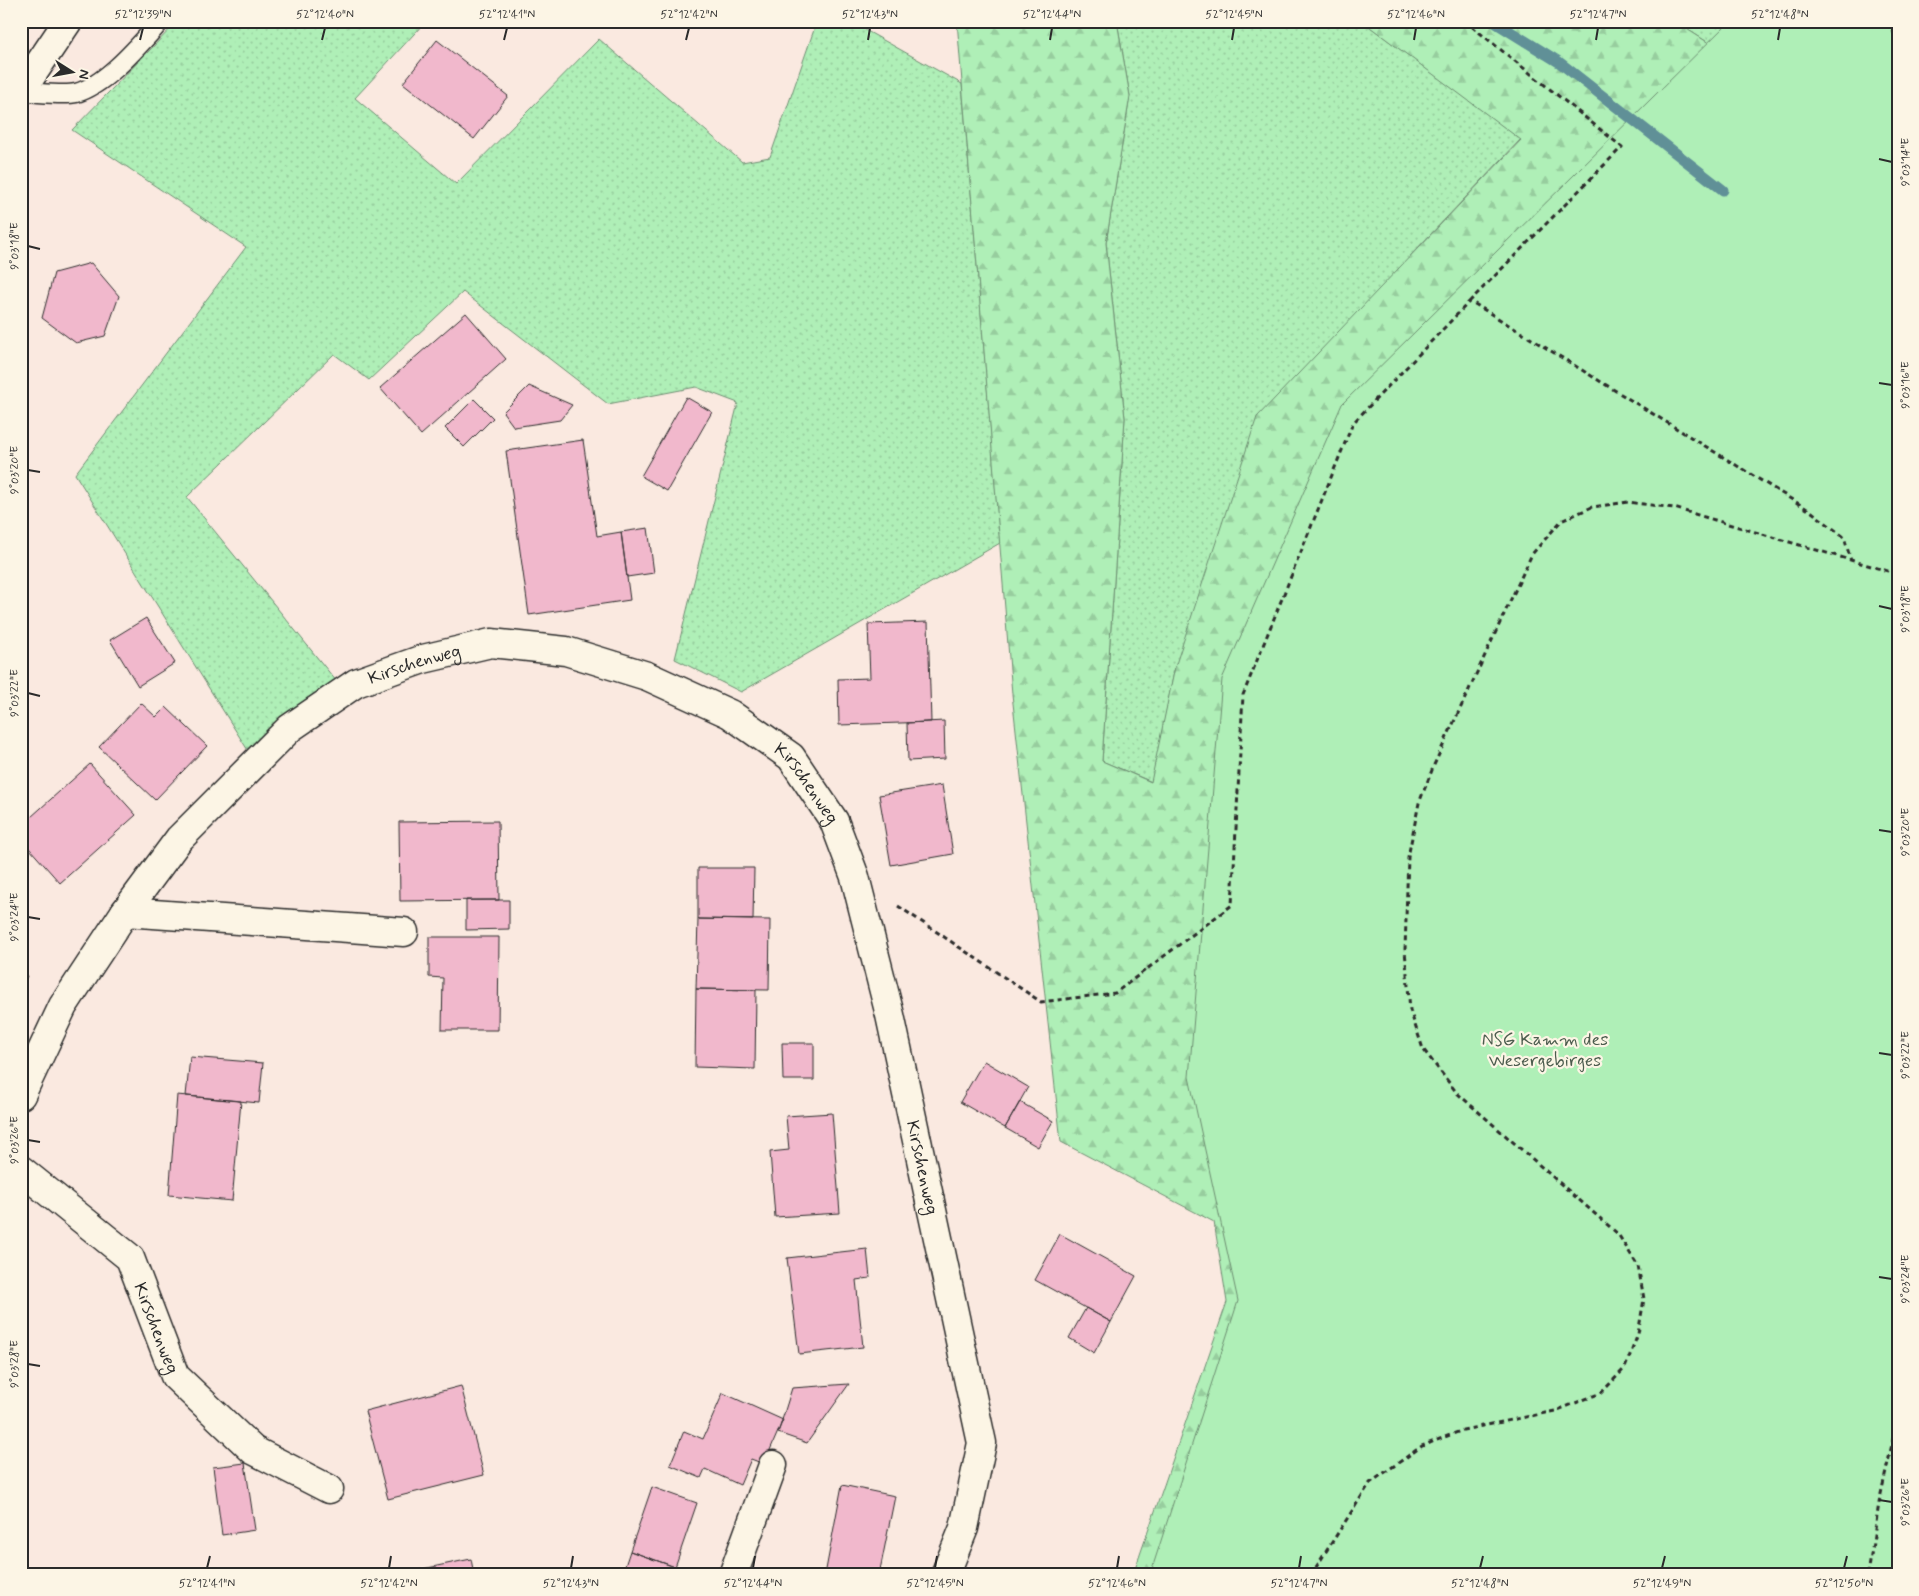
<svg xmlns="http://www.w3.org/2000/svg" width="1919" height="1596" font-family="Mynerve,sans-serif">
	<defs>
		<pattern id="grass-dots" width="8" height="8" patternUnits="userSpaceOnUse" patternTransform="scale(1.25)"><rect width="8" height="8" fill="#afefb7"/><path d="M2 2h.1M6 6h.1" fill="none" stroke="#97cd9e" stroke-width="1.8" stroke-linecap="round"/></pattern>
		<pattern id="forest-firs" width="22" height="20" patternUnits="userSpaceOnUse" patternTransform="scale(1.25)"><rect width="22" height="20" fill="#afefb7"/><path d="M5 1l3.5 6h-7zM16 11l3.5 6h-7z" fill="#97cd9e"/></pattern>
	</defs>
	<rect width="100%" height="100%" fill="#fae9e0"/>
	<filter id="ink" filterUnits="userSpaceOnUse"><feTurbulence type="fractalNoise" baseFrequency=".02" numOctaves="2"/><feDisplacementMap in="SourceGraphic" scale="10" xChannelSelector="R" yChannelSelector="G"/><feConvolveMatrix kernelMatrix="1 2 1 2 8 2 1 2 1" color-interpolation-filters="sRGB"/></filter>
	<g filter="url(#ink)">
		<path fill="url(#grass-dots)" stroke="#6d8d71" d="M178 21H426L355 98 456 184 599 39 742 162 770 157 817 21H849L962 84 1000 543 741 692 675 659 738 403 696 387 608 404 463 292 369 380 334 354 187 497 337 682 249 752 75 474 246 247 72 130Z
			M1117 21H1362L1521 139 1411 255 1175 667 1152 782 1102 761 1125 418 1106 243 1130 96Z
			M1674 21H1745L1720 50Z"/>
		<path fill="url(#forest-firs)" stroke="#6d8d71" d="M957 21H1117L1130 96 1106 243 1125 418 1102 761 1151 782 1175 667 1257 417 1521 140 1362 21H1674L1720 50 1898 21V1575H1133L1227 1302 1214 1222 1061 1142 1012 694Z"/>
		<path fill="#afefb7" stroke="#6d8d71" d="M1730 21H1898V1575H1150L1238 1301 1189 1077 1222 679 1342 404Z"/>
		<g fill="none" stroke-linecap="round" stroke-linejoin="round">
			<path stroke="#609097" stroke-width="11" d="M1493 21 1559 62 1723 190"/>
		</g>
		<path fill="#f1b8cc" stroke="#2b2b2b" d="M437 40 508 96 474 139 403 83Z
			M91 263 119 296 105 336 76 343 42 318 54 273Z
			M466 313 506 359 421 435 380 388Z
			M529 386 572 405 560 420 514 427 503 412Z
			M686 397 712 412 667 491 641 476Z
			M474 399 493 418 464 447 445 428Z
			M583 440 597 536 621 532 630 600 529 615 506 451Z
			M648 528 654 573 627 577 621 532Z
			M146 618 175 663 138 686 110 640Z
			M928 622 931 722 839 725 838 679 870 678 868 624Z
			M141 703 156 717 166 707 207 746 155 800 99 747Z
			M944 721 945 759 908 761 907 723Z
			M90 764 136 815 60 883 21 839V826Z
			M942 785 953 854 891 865 879 795Z
			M498 821 499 900 400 901 399 822Z
			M698 868H754L753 920 698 919Z
			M466 900H509V929L466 930Z
			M698 919 770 920 769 990 696 989Z
			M429 937H499L498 1030H442L443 978 429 977Z
			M21 973 27 976 21 988Z
			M696 989 756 990 755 1069 695 1067Z
			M782 1043H814V1080H783Z
			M190 1057 263 1063 259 1103 186 1096Z
			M984 1061 1028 1087 1005 1128 960 1102Z
			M177 1095 241 1101 232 1201 169 1195Z
			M1020 1102 1053 1121 1038 1147 1005 1128Z
			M832 1113 840 1213 775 1217 770 1152 789 1150 786 1116Z
			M1060 1234 1136 1276 1111 1322 1035 1280Z
			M867 1249 870 1278 856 1280 863 1347 799 1354 787 1258Z
			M1086 1308 1111 1322 1094 1353 1069 1338Z
			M849 1384 807 1443 778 1433 792 1388Z
			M461 1386 484 1475 388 1499 365 1411Z
			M723 1393 783 1420 764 1464 751 1459 740 1485 705 1469 701 1478 670 1465 684 1431 703 1439Z
			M245 1463 255 1530 222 1535 213 1467Z
			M842 1485 895 1496 879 1575H825Z
			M652 1487 697 1503 675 1567 630 1551Z
			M630 1551 675 1567 672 1575H622Z
			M471 1559 474 1575H403V1573Z"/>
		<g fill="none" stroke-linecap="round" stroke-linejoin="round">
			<g stroke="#2b2b2b" stroke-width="21">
				<path id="service" d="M21 92C35 92 64 96 76 93 106 85 140 44 161 21"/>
			</g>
			<g stroke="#2b2b2b" stroke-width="31">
				<g id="minor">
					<path d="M125 912 404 932"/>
					<path id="s1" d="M21 1095 63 1006 125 912 179 839 290 728 356 683 423 659 491 643 566 651 647 676 730 714 791 757 834 821 855 877 890 1015 982 1443 964 1528 945 1575"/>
					<path id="s2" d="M21 1170 130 1258 175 1376 253 1450 329 1489"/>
					<path d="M733 1575 773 1465"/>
				</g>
			</g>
			<g stroke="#2b2b2b" stroke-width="31">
				<path id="secondary" d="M21 91 68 21"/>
			</g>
			<path stroke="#2b2b2b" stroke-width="3" stroke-dasharray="5 4" stroke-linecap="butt" d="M1465 21 1622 147 1470 301
				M1890 21 1898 45
				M898 906 1041 1002 1115 993 1232 905 1243 695 1353 423 1470 301 1812 512 1844 537 1851 561
				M1311 1575 1370 1483 1422 1446 1463 1430 1555 1411 1601 1393 1625 1368 1638 1334 1644 1299 1638 1266 1618 1234 1457 1093 1423 1049 1410 1010 1405 950 1408 857 1419 803 1434 765 1532 554 1561 521 1592 507 1628 502 1674 508 1898 574
				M1868 1575 1879 1503 1898 1417"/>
			<use href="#service" stroke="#fcf5e5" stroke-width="18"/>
			<use href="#minor" stroke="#fcf5e5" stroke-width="28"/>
			<use href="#secondary" stroke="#fcf5e5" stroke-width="28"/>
		</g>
	</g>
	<path fill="none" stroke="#2b2b2b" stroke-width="2" d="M140 40 143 28M322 40 325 28M504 40 507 28M686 40 689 28M868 40 870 28M1050 40 1052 28M1232 40 1234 28M1414 40 1416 28M1596 40 1598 28M1778 40 1780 28M1879 159 1892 162M28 246 40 249M1879 383 1892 385M28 470 40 472M1879 606 1892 609M28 693 40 696M1879 830 1892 832M28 917 40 919M1879 1053 1892 1055M28 1140 40 1142M1879 1277 1892 1279M28 1364 40 1366M1879 1500 1892 1502M207 1568 210 1556M389 1568 391 1556M571 1568 573 1556M753 1568 755 1556M935 1568 937 1556M1117 1568 1119 1556M1299 1568 1301 1556M1480 1568 1483 1556M1662 1568 1665 1556M1844 1568 1847 1556"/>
	<g text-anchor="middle" stroke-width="4.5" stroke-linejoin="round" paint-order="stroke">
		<g font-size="18" fill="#2b2b2b" stroke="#fcf5e5">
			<text dy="6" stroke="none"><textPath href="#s1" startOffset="600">Kirschenweg</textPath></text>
			<text dy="6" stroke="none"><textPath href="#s1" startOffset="1036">Kirschenweg</textPath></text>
			<text dy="6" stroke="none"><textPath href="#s1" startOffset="1441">Kirschenweg</textPath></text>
			<text dy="6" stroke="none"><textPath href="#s2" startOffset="215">Kirschenweg</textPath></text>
		</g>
		<g font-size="18" fill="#4c5c4e" stroke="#fcf5e5">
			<text x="1545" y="1045">NSG Kamm des<tspan x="1545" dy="21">Wesergebirges</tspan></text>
		</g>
	</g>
	<rect width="1919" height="1596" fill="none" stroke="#fcf5e5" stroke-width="55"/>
	<g transform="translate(72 72) rotate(101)" stroke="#fcf5e5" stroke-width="4" paint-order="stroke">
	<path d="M0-4L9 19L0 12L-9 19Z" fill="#2b2b2b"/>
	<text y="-8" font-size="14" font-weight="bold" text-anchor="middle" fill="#2b2b2b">N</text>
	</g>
	<rect x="28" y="28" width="1864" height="1540" fill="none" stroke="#2b2b2b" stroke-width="2"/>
	<g font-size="12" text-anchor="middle" fill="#2b2b2b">
		<text x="143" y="18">52°12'39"N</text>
		<text x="325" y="18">52°12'40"N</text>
		<text x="507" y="18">52°12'41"N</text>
		<text x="689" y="18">52°12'42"N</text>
		<text x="870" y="18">52°12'43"N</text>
		<text x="1052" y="18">52°12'44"N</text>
		<text x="1234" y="18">52°12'45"N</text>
		<text x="1416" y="18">52°12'46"N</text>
		<text x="1598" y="18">52°12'47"N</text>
		<text x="1780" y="18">52°12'48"N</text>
		<text transform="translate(1905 162) rotate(-90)" y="4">9°03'14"E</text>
		<text transform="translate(14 246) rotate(-90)" y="4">9°03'18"E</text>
		<text transform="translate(1905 385) rotate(-90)" y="4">9°03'16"E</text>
		<text transform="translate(14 470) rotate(-90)" y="4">9°03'20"E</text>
		<text transform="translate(1905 609) rotate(-90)" y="4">9°03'18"E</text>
		<text transform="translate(14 693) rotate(-90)" y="4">9°03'22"E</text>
		<text transform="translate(1905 832) rotate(-90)" y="4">9°03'20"E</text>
		<text transform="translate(14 917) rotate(-90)" y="4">9°03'24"E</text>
		<text transform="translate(1905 1055) rotate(-90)" y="4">9°03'22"E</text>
		<text transform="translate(14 1140) rotate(-90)" y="4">9°03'26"E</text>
		<text transform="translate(1905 1279) rotate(-90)" y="4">9°03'24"E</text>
		<text transform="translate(14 1364) rotate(-90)" y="4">9°03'28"E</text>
		<text transform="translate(1905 1502) rotate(-90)" y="4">9°03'26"E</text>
		<text x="207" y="1587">52°12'41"N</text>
		<text x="389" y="1587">52°12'42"N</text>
		<text x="571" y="1587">52°12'43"N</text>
		<text x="753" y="1587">52°12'44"N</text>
		<text x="935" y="1587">52°12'45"N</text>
		<text x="1117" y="1587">52°12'46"N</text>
		<text x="1299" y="1587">52°12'47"N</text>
		<text x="1480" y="1587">52°12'48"N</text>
		<text x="1662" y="1587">52°12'49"N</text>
		<text x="1844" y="1587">52°12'50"N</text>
	</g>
</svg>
